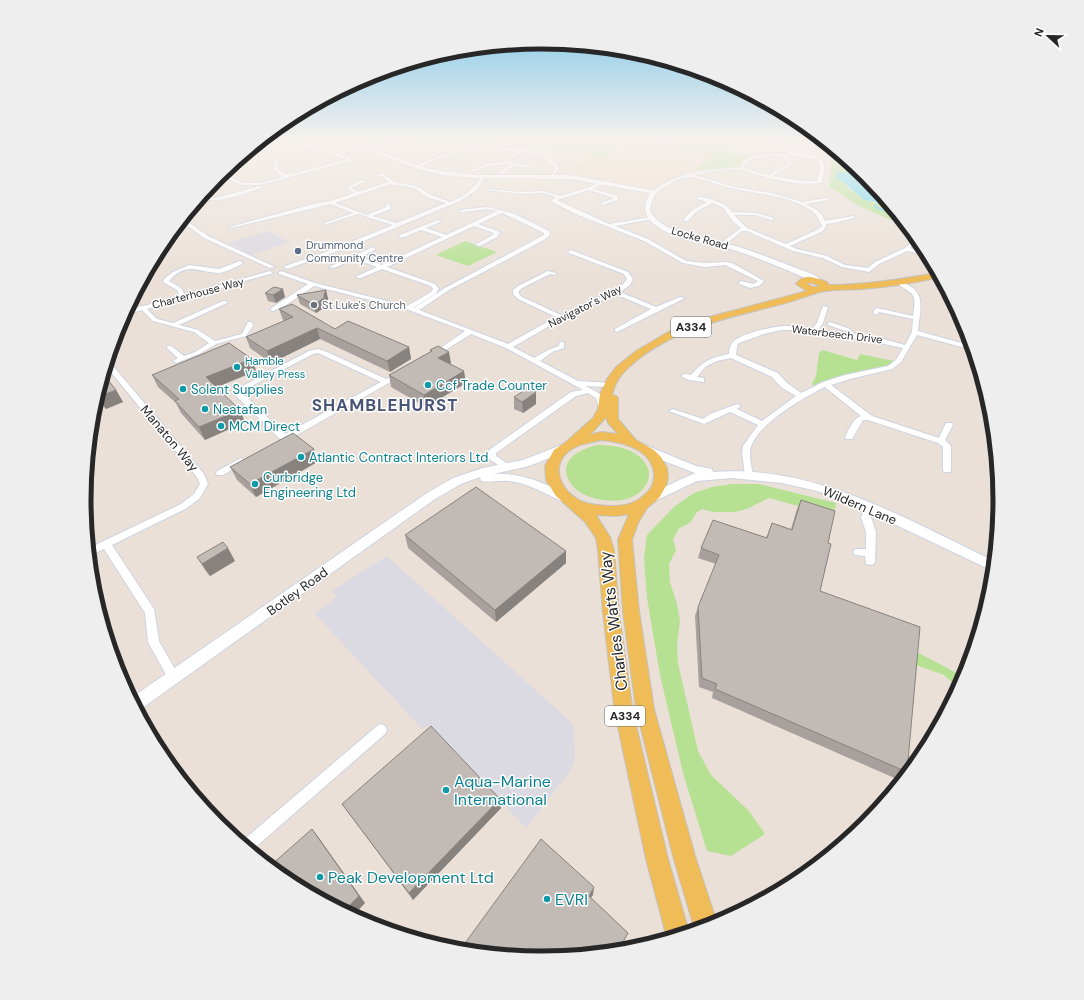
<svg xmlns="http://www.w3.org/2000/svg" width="1084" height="1000" font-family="'DM Sans',sans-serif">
	<rect width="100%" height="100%" fill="#eae0d8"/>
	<path fill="#dbd9e2" d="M267 231 289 242 252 255 228 243Z
		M387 556 573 724 575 752 574 762 570 771 526 828 429 725 422 729 315 614 337 597 332 591Z"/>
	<path fill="#ecdcc7" d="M607 140 716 155 695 170 682 174 649 189 614 182 557 174Z"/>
	<path fill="#b6e193" d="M294 138H340L342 141 353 146 333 140 317 144 310 141Z
		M508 138H777L758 141 754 144 746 141 733 148 722 151 746 155 749 157 733 168 695 170 715 155 678 150 684 144 655 140 646 145 627 143 602 156 534 147 511 141Z
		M841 155 862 173H852L838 180 843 182 850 190 874 203 889 204 909 228 857 205 830 187 831 161Z
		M465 241 497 252 468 266 436 255Z
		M822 350 857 360 860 354 894 361 889 366 830 380 814 386 812 384 816 376 819 353Z
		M598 445C617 445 639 449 648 468 650 473 649 480 646 485 634 505 603 503 585 495 576 491 567 482 566 472 565 455 585 448 598 445Z
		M732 484H759L836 503 834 516 769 498 747 509 735 512H714L702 509 697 512 690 523 679 528 673 540 676 550 669 564 670 582 677 604 680 621 677 646 678 663 698 751 711 775 749 811 765 834 731 856 707 851 683 773 660 675 647 598 644 558 647 535 675 506 694 493 712 487Z
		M917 652 964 677 958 688 944 675 910 663Z"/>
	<path fill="#cde98f" d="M656 138H710L702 145Z"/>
	<path fill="#69d9ee" d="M839 172 862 173 885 199 883 203 864 200 843 182 838 180 836 173Z"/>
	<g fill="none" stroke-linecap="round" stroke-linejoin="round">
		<path stroke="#69d9ee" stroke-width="1.5" d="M876 208 875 207 877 203"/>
		<path stroke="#69d9ee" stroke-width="2" d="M875 207 898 215"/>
		<g stroke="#cdd3e0" stroke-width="2">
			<path id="street" d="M414 138H420L391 147 388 146Z
				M487 138 490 139 487 146 480 151 451 154 418 167 415 166 449 152 478 149 484 144Z
				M776 138H788L772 141C775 143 780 148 785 149 792 150 797 147 803 146 812 144 827 144 834 150L809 147 799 150 804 154 820 157C827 165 824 174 821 183 800 186 777 180 757 175 752 174 747 171 743 170 731 168 705 172 694 175L735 187 772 193 802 202 828 198V200L806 204C814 208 822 212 825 221L854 216 856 217 839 222 826 224V226L823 231 790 246 797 249 827 256 845 265 868 268 875 262 905 248 915 238 918 240 910 248 927 253 929 256 907 251 879 264 869 272 842 267 823 258 793 251 747 231H742L723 246 721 245V243L741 228C738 225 734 223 731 219 723 208 727 208 712 203L696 212 688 221H684V219L692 210 707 202 697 199V197C707 197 727 203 732 212L757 213 773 218V220H771L756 215H734L747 228 786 244 819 229 822 226C819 219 816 213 809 209 785 194 754 194 727 187 718 185 696 176 688 177 677 178 665 187 656 193L652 192C676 172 709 169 740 168 744 151 774 154 788 154L766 140ZM788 151H795L799 154ZM790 155 817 159C823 165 819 173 817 181H803L773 176 792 164 786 156ZM782 156 789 163 769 175 756 172 743 167C752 155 769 156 782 156Z
				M817 138 821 139H818Z
				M262 140 277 141 279 142H260Z
				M281 142 286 144 249 155 246 154 264 149 256 145 258 143 266 147 280 144Z
				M306 146 336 153 363 146 365 147 340 154 350 157 351 161 260 185H242L219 175 222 173 243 183H260L283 177 275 171 274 159 277 160 279 170 287 175 348 159 305 148Z
				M502 148C521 147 548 151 559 168L553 177H551L555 168C549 159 532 150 521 153 516 154 512 159 508 162L529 166V168L515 166 501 174H499V172L511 165 505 164 488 166 472 172V170L486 164 504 162 517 152 503 150Z
				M378 174H384L394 182 417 186 431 195 450 202C465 196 475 189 482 175L485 176 478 189 460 201 354 245 287 269 284 267 285 266 329 251 393 225 358 214 324 225V223L353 213 331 204 231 228 229 227 317 203 331 201 354 193 346 188 362 180 366 181 351 188 358 192 389 182 382 176H377ZM391 184 414 188 427 197 446 203 397 223 372 216 391 209 389 204 385 205 386 207 367 215 335 203Z
				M602 181 606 182 593 189 618 196V200L601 205V203L614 198 589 190 557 200 609 224 652 217V219L615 226 648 239 686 261 705 263 727 262 734 264 764 281 759 286 750 288 738 283 741 281 754 284 758 281 725 265 705 267 683 263 644 241 578 215 552 202 553 199 556 197 542 193 521 194 487 190 489 189 521 192 542 191 560 196 587 188Z
				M260 186 262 188C243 193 219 205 200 198L202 196 216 198Z
				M488 207 515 214 549 231 550 235 544 240 449 290 419 310 508 344 556 317 518 299 513 294V290L518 286 548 271 556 273V275L550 274 522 288 519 291V294L522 297 561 315C574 309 623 290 627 279L624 274 569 253 568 252 571 250 628 272 633 279 630 285 620 292 656 307 680 297 685 298 617 332 615 331V329L651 309 615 294 563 318 513 347 534 358 548 350 559 346 560 342H564V348L552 352 540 361 578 381 609 383 613 385 609 387 586 386 602 395 607 410 606 412H600L596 398 588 393 576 396 496 453V456L511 466 512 468 508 471 489 459 488 457 489 450 571 392 583 390 506 348 471 334 436 356H432V354L465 331 406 309 314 286 286 305 273 311 270 309 308 284 279 274 278 273 281 271 315 283 407 306 431 292 433 289 431 286 382 269 361 278H357V276L377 267 355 259 334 268 329 267 373 247 375 248V250L360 257 382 265 442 237 421 230 402 238 399 236 400 235 438 220 440 221V222L426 228 446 235 497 211 488 209 462 212H460V210ZM502 213 544 233V235L445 288 414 308H413L435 294 439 289 435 284 387 267 474 226 494 233 493 235 475 245 480 246 497 237 500 232 478 224Z
				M185 220 208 236 275 267 270 268 204 238 183 222V221Z
				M240 261 242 262V264C235 267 225 273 218 273 197 272 187 261 169 281L181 288 185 295 270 271 273 273 147 309 157 319 173 323 223 301H227V303L179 325 198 330 215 341 242 334 248 322H252L253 326 246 336 216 344 199 354 176 363 173 361 178 358 167 348V346H171L184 356 195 352 209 343 194 332 153 321 142 310 124 315 126 311 139 307 140 306H144L180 296 177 290 163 282 164 279 173 272 189 265 219 269Z
				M899 281C928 291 920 306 918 331L972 346 973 350 917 335 901 362 892 369 850 379 831 385 872 416 939 438 946 423H952L953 425 945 440 951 446V470L950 472H944L943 470V447L938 443 868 420H863L852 439H846L845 437C849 430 853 418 861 416L825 387C804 397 758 424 751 447 748 455 752 467 753 475L749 478 745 475 742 453 743 446 758 425 730 412 704 424 669 411 673 409 703 419 710 414 737 404 741 406 737 409 762 421 796 396 781 387 772 377 731 358 717 361 705 367 697 377 704 378V382L689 380 681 376 685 374 691 375C703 361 710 358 729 354 729 352 729 348 731 345 735 334 775 326 786 326 795 326 803 328 811 330L817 323 823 306 828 307 823 323 818 330 847 333 846 331 828 325V323L830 322 850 329 854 334 883 339 905 345 912 332 913 319 879 312 876 315 873 313 875 309 877 308 913 316C916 294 916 295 897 284V282ZM781 330H794L860 339 903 348 896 360 888 366 845 375 823 382 801 393 787 383 778 373 736 355 737 346 739 343 764 334Z
				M318 349 327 352 386 379 399 373 403 375 288 440H281L235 395V390L309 351ZM318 353 381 382 285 434 242 393V391L313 354Z
				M108 360 204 474 208 484 200 498 187 508 112 545 154 609 159 641 180 678 178 682 174 683 170 682 148 642 145 613 104 549 89 556V548L181 504 194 494 200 484 197 477 106 366Z
				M241 458 245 461 244 463 223 475H217L216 473 217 471Z
				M870 505 875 508 871 517 876 532 875 561 874 564 870 565 866 564 865 556 855 555 853 552 855 549H866V532L861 517 867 506Z
				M381 724 385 726 387 730 385 734 251 851 241 842 377 726Z"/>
		</g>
		<g stroke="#cdd3e0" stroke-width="2">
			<path id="secondary" d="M343 138H348L367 147 423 167 442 171 474 175H570L656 191 657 192C653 199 648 207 652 214 666 236 716 240 739 247 758 253 778 261 796 268 804 271 815 274 821 280L817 282H814C788 270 761 259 734 250 708 243 677 241 655 225 643 216 643 205 650 193L570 179 474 178 442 175 419 169 363 149Z
				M564 444 568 445 569 448 568 451 529 466 493 474C521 472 544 483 569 495L571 498 569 501 565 502 561 501C544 493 527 483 509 481 499 480 490 483 481 481L480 477 461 484 435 499 138 711 131 698 427 493 453 478 483 468 523 460Z
				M645 445 696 466 712 469 713 472C814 464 906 519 994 561L993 571 852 504 817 491 782 483 732 478 697 481 657 500 653 501 649 500 647 497 649 494 695 473 641 452 640 449 641 446Z"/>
		</g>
		<g stroke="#c3c3c3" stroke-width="2">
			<path id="primary" d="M937 273 940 277C914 283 888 287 862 289 850 290 837 289 825 291 812 293 796 301 782 304 732 317 683 326 641 357 627 368 616 377 612 395L616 396 618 398V419L636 440 654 450 661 457 667 468 668 477 666 486 659 498 647 508 638 523 632 540 639 611 654 709 695 856 717 923 695 930 694 927 673 856 636 709 623 611 618 540 629 514 616 516 596 515 610 537 614 550 619 613 633 713 668 859 689 932 667 938 646 859 615 713 603 613 598 550 596 538 585 522 556 496 546 480 545 466 554 450 566 442 593 418 598 409 600 394 607 379 616 367 636 351 670 331 694 321 807 291 796 284C805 272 816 278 827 282L829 285C865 285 901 279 937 273ZM806 283H812L820 286 813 287ZM606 417 608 423 618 434 601 432 590 435ZM601 440C621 442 651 448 654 473 655 483 651 490 643 496 634 505 621 506 609 506 599 505 588 505 579 500 554 486 550 456 580 445 587 443 594 442 601 440Z"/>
		</g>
		<use href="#street" fill="#fff" fill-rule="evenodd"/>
		<use href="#secondary" fill="#fff" fill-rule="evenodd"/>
		<use href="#primary" fill="#f0bc57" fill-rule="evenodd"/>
	</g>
	<path fill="#a7a09c" d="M326 290 328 299 326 303 327 306 316 313 300 304 297 295Z
		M265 293 285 297 276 303 268 301Z
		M279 309 335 329 409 347 411 359 390 372 320 339 271 363 250 348 246 337 284 321 283 320Z
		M430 350 451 363 450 364 466 383 426 407 391 387 389 375 430 352Z
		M252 359 256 371 217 387 245 422 205 440 181 413 176 403 158 387 152 375Z
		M104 375 116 390 123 402 106 409 98 400 96 401Z
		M514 397 536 404 523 413 514 409Z
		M319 461 256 497 237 480 230 467Z
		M801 500 828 543 820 591 907 772 899 780 712 698 713 692 699 687 695 616 698 607 716 564 698 558 701 548 766 538 772 523 791 529 797 509Z
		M405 535 566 551V563L496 622 408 548Z
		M197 557 235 561 210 576 205 570Z
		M342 804 501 808 413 900 348 812Z"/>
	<path fill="#88827f" d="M283 289 285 297 276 303 273 295Z
		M326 290 328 299 326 303 324 295Z
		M324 298 327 306 316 313 314 305Z
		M317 328 320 339 271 363 267 351Z
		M409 347 411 359 390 372 387 361Z
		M449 352 451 363 440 370 438 358Z
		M252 359 256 371 212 389 206 377Z
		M464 371 466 383 426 407 424 395Z
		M116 390 123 402 106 409 98 397Z
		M536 392V404L523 413 522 402Z
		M240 410 245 422 205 440 199 427Z
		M314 449 319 461 256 497 250 484Z
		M228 548 235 561 210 576 202 564Z
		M566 551V563L496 622 495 610Z
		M500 799 501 808 413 900 409 893Z
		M312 829 319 838 365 903 353 916 344 911Z
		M594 887 593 895 587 903 589 896Z"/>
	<path fill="#c2bab5" stroke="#88827f" d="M274 287 283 289 273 295 265 293Z
		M326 290 324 295V298L314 305 297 295Z
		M292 304 335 329 348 321 409 347 387 361 317 328 267 351 246 337 293 317 279 309Z
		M229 343 252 359 206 377 240 410 199 427 175 401 179 399 152 375Z
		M438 346 449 352 438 358 464 371 424 395 389 375 432 351 430 350Z
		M104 375 116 390 98 397 97 396Z
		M528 388 536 392 522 402 514 397Z
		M293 433 314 449 250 484 230 467Z
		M476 487 566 551 495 610 405 535Z
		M801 500 835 511 828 543 831 544 820 591 920 627 907 772 715 689 717 684 702 678 698 607 719 555 701 548 713 520 767 538 772 523 792 530Z
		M223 542 228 548 202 564 197 557Z
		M431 726 500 799 409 893 342 804Z
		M312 829 359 896 344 911 287 881 270 866Z
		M541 839 594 887 589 896 628 933 618 951 542 958 460 950Z"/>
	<linearGradient id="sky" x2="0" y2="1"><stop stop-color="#75c3ea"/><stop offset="0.5" stop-color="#f6f1ed"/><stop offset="1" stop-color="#f6f1ed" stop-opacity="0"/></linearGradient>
	<rect width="1084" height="278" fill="url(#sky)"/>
	<circle fill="#5c6f8a" stroke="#fff" stroke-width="1.5" cx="298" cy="251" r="4"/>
	<circle fill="#6b7280" stroke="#fff" stroke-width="1.5" cx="314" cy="305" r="4"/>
	<g fill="#0f9aa8" stroke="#fff" stroke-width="1.5">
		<circle cx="237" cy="367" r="4"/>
		<circle cx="428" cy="385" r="4"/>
		<circle cx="183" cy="389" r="4"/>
		<circle cx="205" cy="409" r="4"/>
		<circle cx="221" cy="426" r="4"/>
		<circle cx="301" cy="457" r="4"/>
		<circle cx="255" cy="484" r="4"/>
		<circle cx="446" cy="790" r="4"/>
		<circle cx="320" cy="877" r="4"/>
		<circle cx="547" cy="899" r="4"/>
	</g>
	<g text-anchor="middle" stroke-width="3" stroke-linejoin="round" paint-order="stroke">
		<g font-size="11" fill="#272727" stroke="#fff">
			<text transform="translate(700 238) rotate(16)" y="4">Locke Road</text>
			<text transform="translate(198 293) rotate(-15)" y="4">Charterhouse Way</text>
			<text transform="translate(585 306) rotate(-27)" y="4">Navigator's Way</text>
			<text transform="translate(837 334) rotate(7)" y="4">Waterbeech Drive</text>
		</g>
		<g font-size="11" fill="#4e5e75" stroke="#fff" text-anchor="start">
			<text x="306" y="249">Drummond<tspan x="306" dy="13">Community Centre</tspan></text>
		</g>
		<g font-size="11" fill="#5b616d" stroke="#fff" text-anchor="start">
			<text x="322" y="309">St Luke's Church</text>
		</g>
		<g font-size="11" fill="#0d838f" stroke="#fff" text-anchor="start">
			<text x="245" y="365">Hamble<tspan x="245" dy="13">Valley Press</tspan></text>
		</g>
		<g fill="#fff" stroke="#686868" stroke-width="1">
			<rect x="671" y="317" width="40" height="20" rx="3"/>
			<rect x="605" y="706" width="40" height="20" rx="3"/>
		</g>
		<g font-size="12" font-weight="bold" fill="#272727">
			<text x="691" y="331">A334</text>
			<text x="625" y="720">A334</text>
		</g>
		<g font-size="13" fill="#0d838f" stroke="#fff" text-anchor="start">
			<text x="436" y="390">Ccf Trade Counter</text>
			<text x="191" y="394">Solent Supplies</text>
			<text x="213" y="414">Neatafan</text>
			<text x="229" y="431">MCM Direct</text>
			<text x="309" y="462">Atlantic Contract Interiors Ltd</text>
			<text x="263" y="482">Curbridge<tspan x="263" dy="15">Engineering Ltd</tspan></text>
		</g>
		<g font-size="13" fill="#272727" stroke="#fff">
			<text transform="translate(170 438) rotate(50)" y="5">Manaton Way</text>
			<text transform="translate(860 505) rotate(23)" y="5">Wildern Lane</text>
			<text transform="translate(297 591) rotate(-36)" y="5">Botley Road</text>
		</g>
		<g font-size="16" fill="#272727" stroke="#fff">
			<text transform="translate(613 621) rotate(-97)" y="6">Charles Watts Way</text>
		</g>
		<g font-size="16" fill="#0d838f" stroke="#fff" text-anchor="start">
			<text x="454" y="787">Aqua-Marine<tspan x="454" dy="18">International</tspan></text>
			<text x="328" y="883">Peak Development Ltd</text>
			<text x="555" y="905">EVRI</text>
		</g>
		<g font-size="17" font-weight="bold" letter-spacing="1" fill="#485577" stroke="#fff">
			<text x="385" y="411">SHAMBLEHURST</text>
		</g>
	</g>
	<path d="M0 0H1084V1000H0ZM91 500a451 451 0 1 1 902 0a451 451 0 1 1-902 0Z" fill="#eee" fill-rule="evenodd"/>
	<path fill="none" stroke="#272727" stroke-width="5" d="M91 500a451 451 0 1 1 902 0a451 451 0 1 1-902 0Z"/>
	<g transform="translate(1048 36) rotate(292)" stroke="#ffffff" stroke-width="3" paint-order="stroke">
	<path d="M0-3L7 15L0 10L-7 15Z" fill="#272727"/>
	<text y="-6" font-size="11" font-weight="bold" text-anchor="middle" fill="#272727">N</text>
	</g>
</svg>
